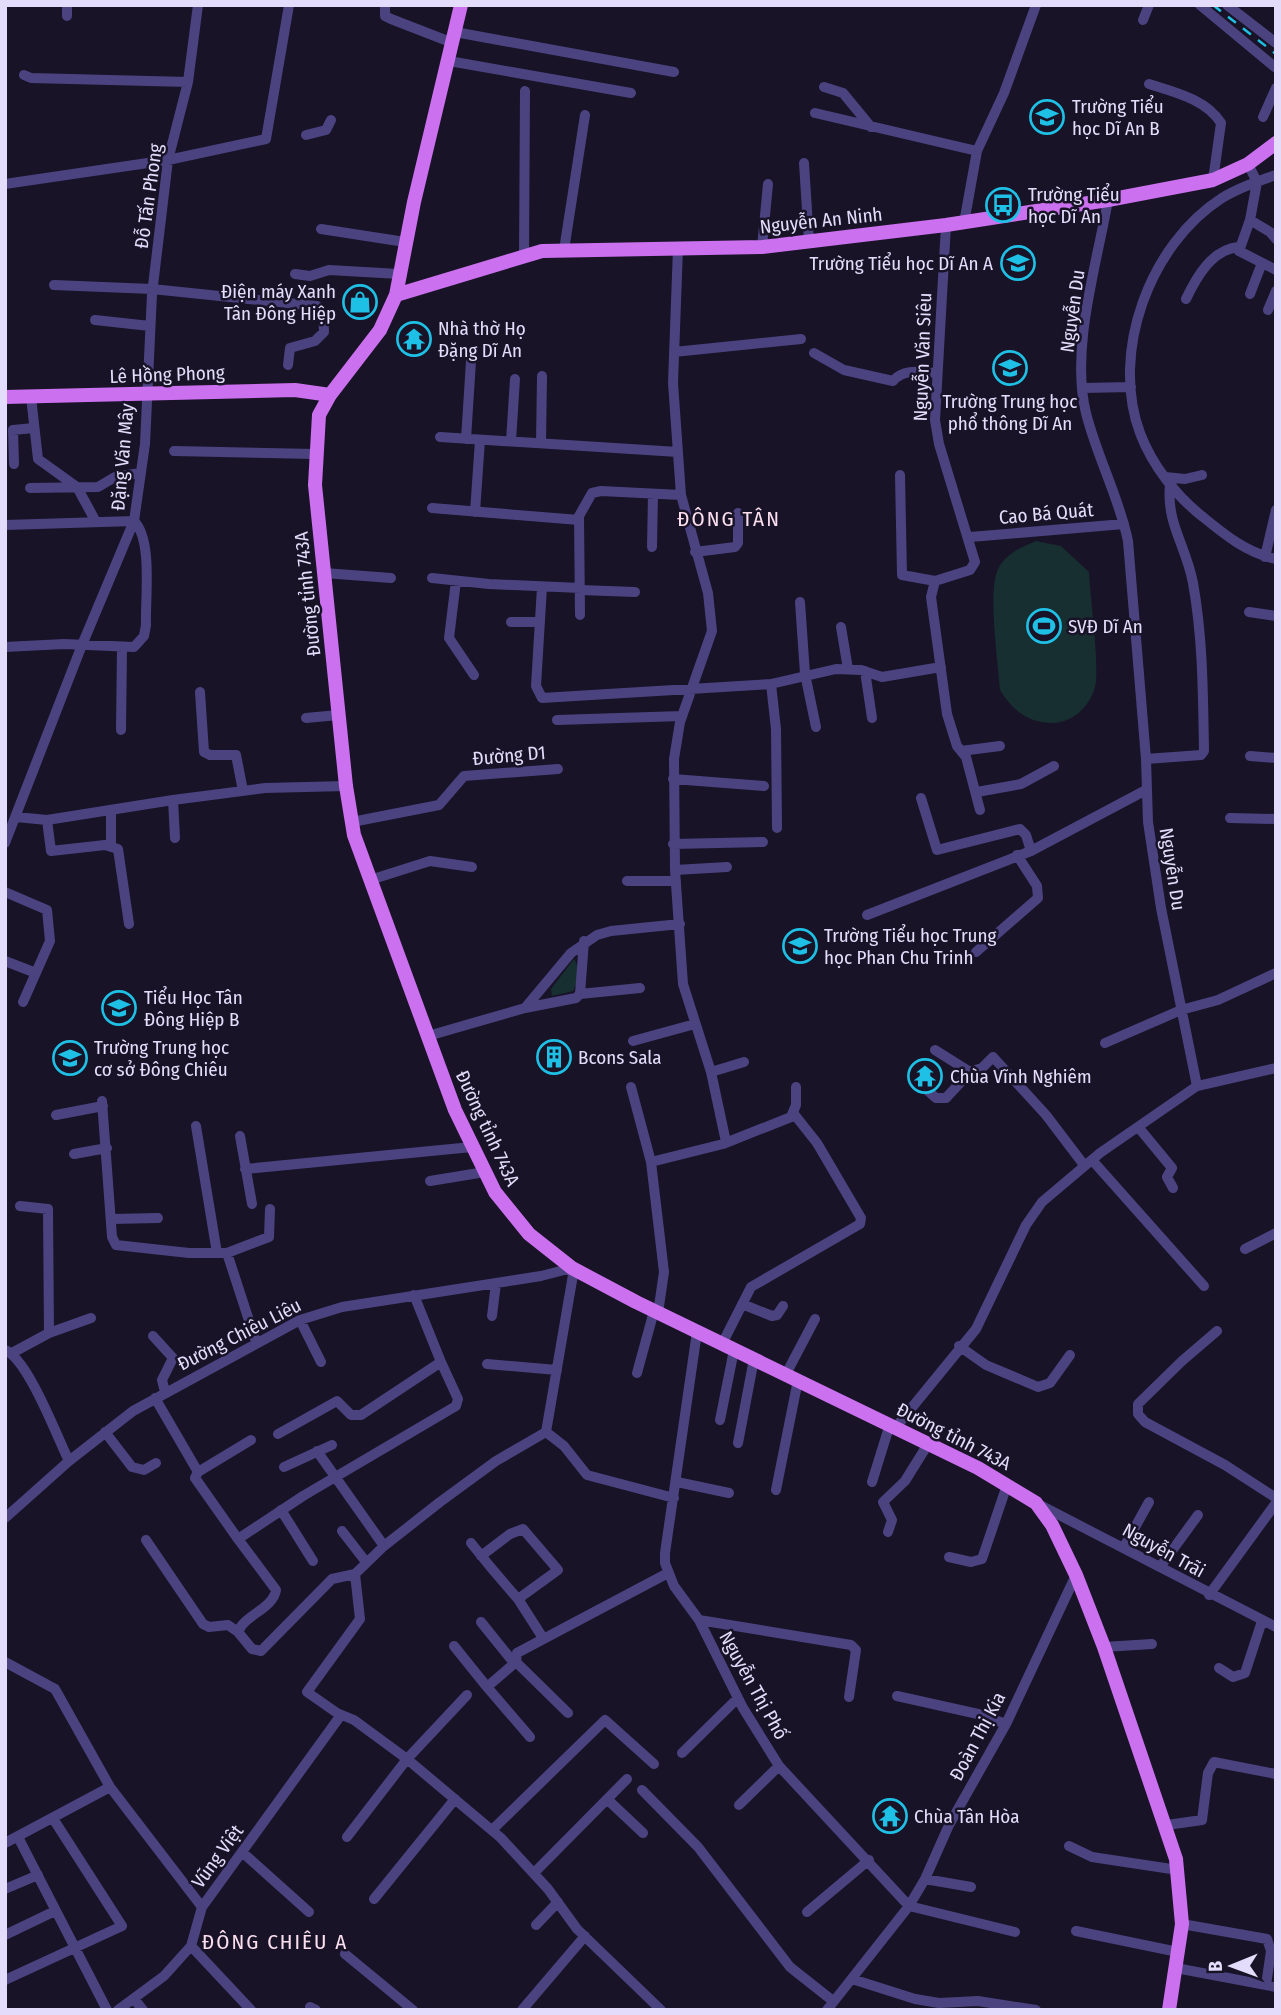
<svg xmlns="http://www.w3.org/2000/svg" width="1281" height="2015" font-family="'Fira Sans Condensed',sans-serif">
	<rect width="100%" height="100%" fill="#181327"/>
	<path fill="#172f30" d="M1036 541 1061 546 1089 572C1090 596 1100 668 1095 687 1090 706 1073 723 1052 723 1028 723 1012 710 1000 690 998 662 989 600 996 575 1001 556 1019 548 1036 541Z
		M574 959C580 967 578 983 573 991L552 996 551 989Z"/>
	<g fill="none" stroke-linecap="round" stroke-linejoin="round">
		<path stroke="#4b4380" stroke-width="10" d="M385 5V16L391 19 453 43
			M1200 5 1276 68
			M1227 5 1276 43
			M67 16V5
			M1143 20 1149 5
			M455 32 674 72
			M449 61 631 93
			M24 75 31 78 188 82
			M1149 84C1174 92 1206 99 1221 123L1213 180
			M824 87 843 93 871 127
			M815 113 977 151
			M1263 117 1276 88
			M306 135 326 130 331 120
			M804 163 809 242
			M1248 164 1257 182 1250 220 1239 251 1276 270
			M1276 175C1258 181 1238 188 1222 198 1150 244 1110 352 1140 433 1152 465 1176 496 1203 517 1225 535 1247 553 1276 559
			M5 184 168 160 266 139 289 5
			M1250 220 1270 232 1276 239
			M964 223 977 151 1004 93 1036 5
			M946 225 935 420 939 444 975 562 970 570 935 581 931 597 947 714 957 746 966 757 980 810
			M321 229 405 242
			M762 247 768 184
			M678 248 673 383 681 495 708 593 712 631 680 722 674 759 675 870 683 984 711 1072 726 1142
			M564 250 585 115
			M524 257 525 91
			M295 274 310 276 329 270 399 274
			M54 285 152 289 317 306 323 312 324 332 315 341 290 348 288 365
			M1250 294 1262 263
			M1186 299C1197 276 1212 250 1238 247
			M1268 310 1276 291
			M95 320 150 326
			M674 352 801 339
			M814 353 844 370 893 381C904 368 921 372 937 373
			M1083 388 1131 387
			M31 397 38 459 77 487 96 522
			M440 437 678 452
			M466 439 471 361
			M511 441 515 379
			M541 443 542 376
			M174 451 315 454
			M14 464 13 430 34 428
			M900 475 902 575 935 581
			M1165 477 1185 479 1202 475
			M30 488 98 487 115 477 140 473
			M432 508 579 520
			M475 512 480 440
			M5 525 134 521C153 540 145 598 146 625L144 636 134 647 64 644 5 647
			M970 537 1124 524
			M652 547 653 494
			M695 552 735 547 738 543V513
			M1265 557 1276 510
			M324 573 391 578
			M432 578 489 584 580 588
			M456 581 449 638 474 675
			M542 587 536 686 542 698 771 684 836 669 861 670 882 677 941 667
			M580 590 635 592
			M800 602 805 674 816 727
			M1249 612 1276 616
			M580 615 579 516 592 493 601 491 681 495
			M511 622H540
			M841 627 848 669
			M865 671 872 718
			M771 684 776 729 777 828
			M200 692 204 752 210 755H236L243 791
			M306 718 338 715
			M557 720 682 716
			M121 730 122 648
			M961 751 1000 746
			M1250 756 1276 758
			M1146 759 1201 755 1204 751C1203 696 1203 638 1193 583 1186 545 1166 524 1170 484
			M673 779 764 786
			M977 792 1021 784 1054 766
			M921 798 937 850 1020 829 1026 835 1031 851
			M111 810V846
			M16 817 47 820 51 851 105 845 118 849 129 924
			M1230 818 1276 819
			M47 820 173 800
			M352 822 439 805 464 776 558 769
			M175 838 173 800 265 788 346 786
			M5 843 82 645 134 521 145 444 152 294 168 160 188 82 198 5
			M673 844 763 842
			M675 870 727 867
			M370 880 430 861 472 867
			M627 881H676
			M5 892 47 910 50 941 23 1002
			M867 915 1031 851 1146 790
			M976 952 1038 898 1037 886 1017 855
			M5 961 36 973
			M580 994 640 988
			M525 1008 576 998 580 994 584 941
			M428 1036 525 1008 571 953 597 935 611 931 680 924
			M633 1041 695 1024
			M1105 1043 1181 1010 1218 1000 1276 973
			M935 1050 970 1072 982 1068 993 1057 1046 1115 1084 1165
			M711 1072 744 1062
			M918 1082 936 1098H946L970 1072
			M1197 1086 1276 1068
			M631 1087 651 1162
			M102 1101 112 1237 116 1245 189 1253H227L269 1237 270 1209
			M56 1115 103 1106
			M196 1126 217 1253
			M1139 1128 1172 1168 1167 1177 1173 1188
			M240 1136 252 1204
			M74 1154 107 1148
			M1092 1160 1204 1286
			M245 1169 472 1147
			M430 1181 485 1172
			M20 1206 48 1209 49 1333
			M111 1219 158 1218
			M1245 1249 1276 1233
			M227 1253 256 1342
			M742 1304 772 1316 777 1315 783 1306
			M658 1313 664 1272 651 1162 723 1144 791 1117 796 1105V1087
			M492 1316 496 1283
			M300 1320 321 1362
			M1217 1331 1182 1361 1138 1404V1414L1145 1422 1225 1465 1276 1498
			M697 1332 665 1553V1563L674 1586 699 1620 743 1708 779 1766 909 1906 1015 1932
			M153 1336 173 1358 162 1380 165 1392
			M722 1344 751 1287 860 1224 861 1218 817 1143 794 1114
			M959 1346 986 1365 1038 1387 1050 1383 1070 1355
			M5 1350C28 1359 57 1437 69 1461
			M12 1353 49 1333 91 1318
			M487 1364 557 1370
			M637 1373 654 1311
			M786 1374 815 1319
			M155 1398 198 1472
			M720 1420 734 1350
			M896 1427 976 1329 1026 1225 1042 1202 1100 1153 1197 1086 1161 908 1148 822 1146 759 1128 541C1119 497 1097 457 1086 413 1070 349 1097 264 1108 200
			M105 1432 132 1467 144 1470 156 1463
			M546 1432 564 1446 587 1475 674 1498
			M278 1434 337 1401 351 1415H361L441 1362 414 1295
			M251 1440 198 1472 195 1478 238 1539 303 1496 456 1406 458 1399 441 1362
			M738 1443 754 1359
			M317 1451 384 1546
			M284 1467 332 1445
			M677 1482 729 1493
			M872 1482 890 1424
			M776 1490 798 1380
			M1036 1503 1276 1627
			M281 1510 313 1561
			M5 1518 69 1461 133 1411 300 1320 342 1307 541 1276 572 1268
			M342 1531 366 1562
			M888 1532 892 1520 883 1502 905 1481 928 1444
			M238 1539 276 1590C273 1609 244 1615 238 1632L252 1649 261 1651 332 1579 355 1574 384 1546 440 1502 496 1461 546 1432 574 1269
			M146 1540 203 1624 209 1627 228 1625 238 1632
			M471 1543C486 1562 502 1581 518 1599L558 1570 523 1529 510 1534 481 1556
			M1124 1547 1149 1502
			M949 1557 971 1562 982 1559 1007 1485
			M1160 1567 1198 1515
			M355 1574 360 1619 307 1692 337 1713 354 1720 407 1759 501 1838 548 1889 577 1929 661 2010
			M1209 1595 1276 1503
			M518 1599 543 1638
			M699 1620 851 1645 856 1650 849 1697
			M481 1622 514 1663
			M454 1646 487 1687
			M1104 1647 1152 1644
			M5 1662 55 1689 110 1787 202 1907
			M516 1662 487 1687 530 1737
			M1219 1668 1233 1677 1245 1673 1262 1621
			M897 1696 978 1714 1006 1724
			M568 1713 516 1662 517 1653 668 1573
			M682 1753 738 1698
			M642 1790 698 1847 790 1967 833 2001
			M608 1800 643 1833
			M739 1805 779 1766
			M1167 1825 1202 1820 1208 1773 1214 1762 1276 1774
			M492 1830 605 1720 654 1764
			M18 1837 107 2010
			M347 1837 407 1759 467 1695
			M5 1843 110 1787
			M1069 1846 1092 1857 1178 1870
			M242 1852 309 1912
			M534 1873 627 1779
			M925 1879 971 1887
			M5 1889 38 1875
			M374 1899 455 1799
			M807 1912 869 1860
			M1182 1924 1267 1939 1271 1951 1266 1985
			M536 1925 558 1902
			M1076 1931 1178 1952
			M5 1935 55 1911
			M191 1946 251 2010
			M345 1954 413 2010
			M1176 1968 1276 1987
			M852 1979 915 1999 939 2003 978 2001 1036 2010
			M5 1980 122 1926 54 1820
			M134 1999 143 2010
			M310 2007 316 2010
			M118 2010 164 1976 191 1946 202 1907 341 1715
			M522 2010 585 1936
			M827 2010 909 1906 925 1879 949 1825 1006 1724 1076 1575"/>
		<path stroke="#cb70ef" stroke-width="14" d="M461 5 414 202 396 295 380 330 330 395 319 415 315 485 346 786 354 835 455 1110 495 1192 529 1234 572 1268 636 1302 978 1468 1036 1503 1052 1525 1076 1575 1104 1647 1176 1859 1182 1924 1169 2010
			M396 295 542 251 762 247 946 225 1108 200 1213 180 1248 164 1276 143
			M5 397 295 390 330 395"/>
		<path stroke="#1fc0e5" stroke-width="2.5" stroke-dasharray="10 9" stroke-linecap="butt" d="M1213 5 1276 54"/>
	</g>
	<defs>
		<g id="school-ring" transform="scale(1.75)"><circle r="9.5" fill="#181327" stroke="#1fc0e5" stroke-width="1.5"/><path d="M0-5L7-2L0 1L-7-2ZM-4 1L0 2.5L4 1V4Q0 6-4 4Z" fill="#1fc0e5"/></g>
		<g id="bus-ring" transform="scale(1.75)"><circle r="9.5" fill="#181327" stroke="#1fc0e5" stroke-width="1.5"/><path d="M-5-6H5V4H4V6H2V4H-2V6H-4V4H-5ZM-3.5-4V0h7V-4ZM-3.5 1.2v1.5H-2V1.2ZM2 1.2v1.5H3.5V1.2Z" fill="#1fc0e5"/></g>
		<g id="shop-ring" transform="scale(1.75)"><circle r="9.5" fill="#181327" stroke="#1fc0e5" stroke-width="1.5"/><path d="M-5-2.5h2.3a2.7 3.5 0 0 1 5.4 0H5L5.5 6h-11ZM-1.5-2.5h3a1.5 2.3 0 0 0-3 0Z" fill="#1fc0e5"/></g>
		<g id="temple-ring" transform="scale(1.75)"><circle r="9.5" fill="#181327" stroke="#1fc0e5" stroke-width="1.5"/><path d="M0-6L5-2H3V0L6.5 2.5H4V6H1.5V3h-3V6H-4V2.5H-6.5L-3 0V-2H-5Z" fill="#1fc0e5"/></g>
		<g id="stadium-ring" transform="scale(1.75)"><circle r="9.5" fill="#181327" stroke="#1fc0e5" stroke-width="1.5"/><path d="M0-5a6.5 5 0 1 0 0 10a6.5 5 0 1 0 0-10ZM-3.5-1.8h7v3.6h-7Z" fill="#1fc0e5"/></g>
		<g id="building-ring" transform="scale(1.75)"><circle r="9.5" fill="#181327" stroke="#1fc0e5" stroke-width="1.5"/><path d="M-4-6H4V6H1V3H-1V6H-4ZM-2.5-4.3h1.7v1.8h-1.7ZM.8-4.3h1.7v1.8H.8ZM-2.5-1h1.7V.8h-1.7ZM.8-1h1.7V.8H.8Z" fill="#1fc0e5"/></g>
	</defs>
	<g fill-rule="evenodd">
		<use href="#school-ring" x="1047" y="117"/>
		<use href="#bus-ring" x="1003" y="205"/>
		<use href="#school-ring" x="1018" y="263"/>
		<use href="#shop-ring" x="360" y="302"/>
		<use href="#temple-ring" x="414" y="339"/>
		<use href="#school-ring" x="1010" y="368"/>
		<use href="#stadium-ring" x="1044" y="626"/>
		<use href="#school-ring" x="800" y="946"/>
		<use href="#school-ring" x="119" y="1008"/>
		<use href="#building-ring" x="554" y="1057"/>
		<use href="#school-ring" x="70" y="1058"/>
		<use href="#temple-ring" x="925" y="1076"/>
		<use href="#temple-ring" x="890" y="1816"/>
	</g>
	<g text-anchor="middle" stroke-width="5" stroke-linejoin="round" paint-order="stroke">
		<g font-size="19" fill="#e3ddfb" stroke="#181327" text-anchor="start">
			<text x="1072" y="113">Trường Tiểu<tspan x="1072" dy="22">học Dĩ An B</tspan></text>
			<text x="1028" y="201">Trường Tiểu<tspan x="1028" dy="22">học Dĩ An</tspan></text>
			<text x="993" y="270" text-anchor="end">Trường Tiểu học Dĩ An A</text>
			<text x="336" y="298" text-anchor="end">Điện máy Xanh<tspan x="336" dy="22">Tân Đông Hiệp</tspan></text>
			<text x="438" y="335">Nhà thờ Họ<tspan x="438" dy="22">Đặng Dĩ An</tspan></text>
			<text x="1010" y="408" text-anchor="middle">Trường Trung học<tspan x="1010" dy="22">phổ thông Dĩ An</tspan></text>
			<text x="1068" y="633">SVĐ Dĩ An</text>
			<text x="824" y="942">Trường Tiểu học Trung<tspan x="824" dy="22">học Phan Chu Trinh</tspan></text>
			<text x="144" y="1004">Tiểu Học Tân<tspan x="144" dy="22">Đông Hiệp B</tspan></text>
			<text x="94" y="1054">Trường Trung học<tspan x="94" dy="22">cơ sở Đông Chiêu</tspan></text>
			<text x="578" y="1064">Bcons Sala</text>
			<text x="950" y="1083">Chùa Vĩnh Nghiêm</text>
			<text x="914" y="1823">Chùa Tân Hòa</text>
		</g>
		<g font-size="19" fill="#e3ddfb" stroke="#181327">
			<text transform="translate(148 196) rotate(-82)" y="7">Đỗ Tấn Phong</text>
			<text transform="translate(821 220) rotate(-6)" y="7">Nguyễn An Ninh</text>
			<text transform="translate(1072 311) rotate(-82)" y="7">Nguyễn Du</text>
			<text transform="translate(922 357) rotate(-88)" y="7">Nguyễn Văn Siêu</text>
			<text transform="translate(167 374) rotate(-2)" y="7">Lê Hồng Phong</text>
			<text transform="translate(122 457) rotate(-85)" y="7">Đặng Văn Mây</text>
			<text transform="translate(1046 513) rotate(-5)" y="7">Cao Bá Quát</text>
			<text transform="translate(307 594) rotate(-96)" y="7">Đường tỉnh 743A</text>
			<text transform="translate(509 755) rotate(-5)" y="7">Đường D1</text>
			<text transform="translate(1173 869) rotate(81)" y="7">Nguyễn Du</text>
			<text transform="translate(488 1128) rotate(65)" y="7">Đường tỉnh 743A</text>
			<text transform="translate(239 1334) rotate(-27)" y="7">Đường Chiêu Liêu</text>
			<text transform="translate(954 1436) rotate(27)" y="7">Đường tỉnh 743A</text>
			<text transform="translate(1164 1550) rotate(29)" y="7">Nguyễn Trãi</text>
			<text transform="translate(754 1685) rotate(61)" y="7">Nguyễn Thị Phố</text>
			<text transform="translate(977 1736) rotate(-62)" y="7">Đoàn Thị Kia</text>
			<text transform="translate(217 1856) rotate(-54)" y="7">Vũng Việt</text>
		</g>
		<g font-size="21" letter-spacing="2" fill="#fbdfee" stroke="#181327">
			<text x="729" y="526">ĐÔNG TÂN</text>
			<text x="275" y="1949">ĐÔNG CHIÊU A</text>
		</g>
	</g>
	<rect width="1281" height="2015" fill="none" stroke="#e3ddfb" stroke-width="14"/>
	<g transform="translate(1232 1966) rotate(269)" stroke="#181327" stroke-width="5" paint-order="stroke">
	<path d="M0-5L12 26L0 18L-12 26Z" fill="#e3ddfb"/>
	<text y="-10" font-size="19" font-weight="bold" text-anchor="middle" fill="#e3ddfb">B</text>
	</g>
</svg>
